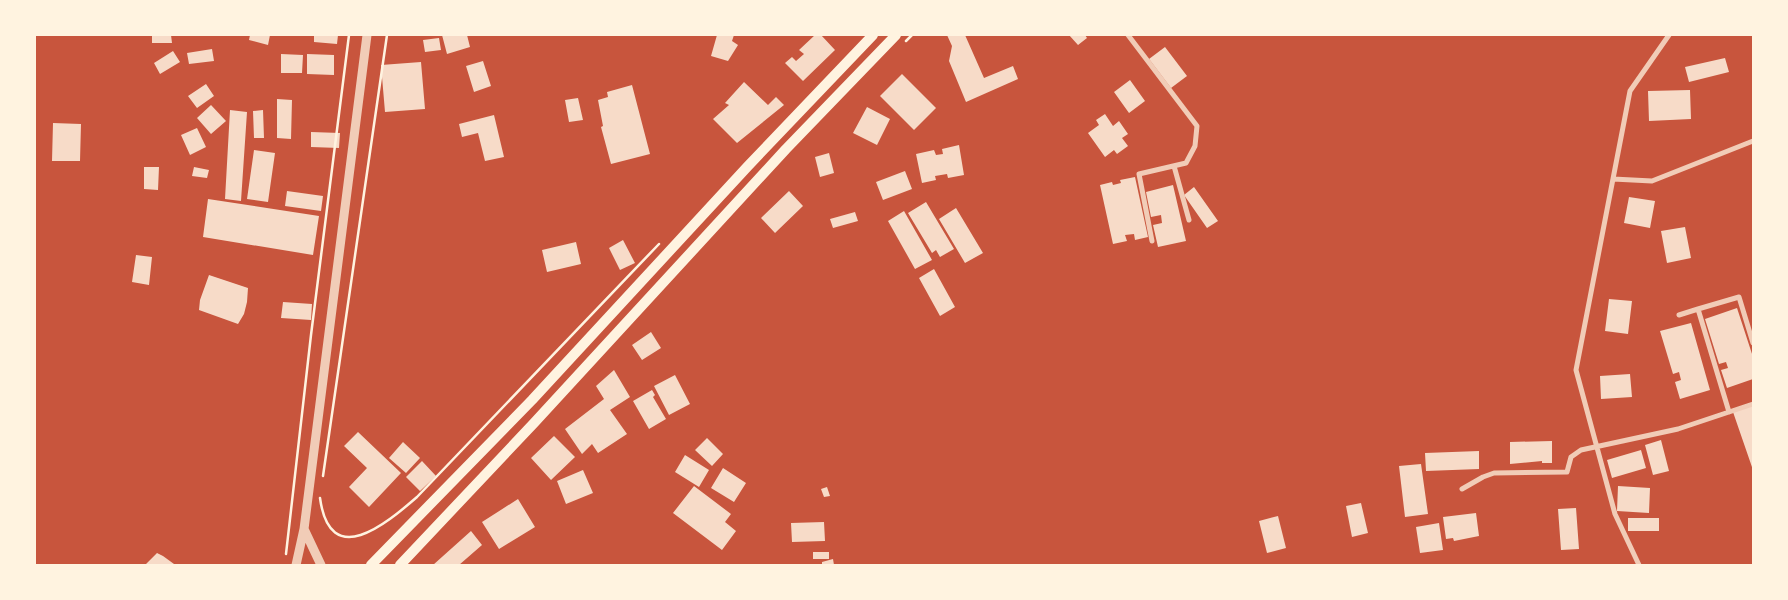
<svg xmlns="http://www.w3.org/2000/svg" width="1788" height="600" font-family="'Exo 2',sans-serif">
	<rect width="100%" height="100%" fill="#c8553d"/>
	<path fill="#f7dbc8" d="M152 35H171L172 43H152Z
		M250 35H270L268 45 249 40Z
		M314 35H338L337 44 314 42Z
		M442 35H467L470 47 447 54Z
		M717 35H734L732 41 738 45 728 61 711 56Z
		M815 35H821L835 50 803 81 785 63 792 57 796 61 804 54 799 50Z
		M947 35H965L984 78 1013 66 1018 79 966 102 949 61 952 46Z
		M1069 35H1085L1087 38 1078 45Z
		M439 38 441 50 425 52 423 40Z
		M1165 47 1187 76 1171 88 1149 59Z
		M212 49 214 61 189 64 187 53Z
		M173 51 180 62 160 74 154 63Z
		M281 54 303 55 302 73H281Z
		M307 54 334 55V75L307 74Z
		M1725 58 1729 72 1689 82 1685 67Z
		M483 61 491 86 474 92 466 66Z
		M421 62 425 109 385 112 381 65Z
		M902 74 936 108 914 130 880 96Z
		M1130 80 1145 101 1129 113 1114 92Z
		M744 82 768 105 776 97 784 105 737 143 713 119 729 105 725 103Z
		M206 84 214 96 197 108 188 96Z
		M632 85 650 154 611 164 601 127 603 126 598 100 608 97 607 92Z
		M1690 90 1691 119 1649 121 1648 91Z
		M578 98 583 120 569 122 565 100Z
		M277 99 292 100 291 139 277 138Z
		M211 105 226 121 211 134 197 118Z
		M867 107 890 119 877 145 853 133Z
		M230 110 247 112 241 201 225 199Z
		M263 110 264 138H254L253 111Z
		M1105 114 1113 126 1119 121 1128 134 1122 138 1128 146 1117 154 1114 150 1105 157 1088 133 1099 125 1096 120Z
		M494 115 504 157 485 161 478 133 462 137 459 124Z
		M53 123 81 124 80 161H52Z
		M197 128 206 147 190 155 181 135Z
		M311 132 340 133 339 148 311 147Z
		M959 145 964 175 948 178 947 174 935 176 936 180 922 183 916 154 934 150 936 155 943 154 942 149Z
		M254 150 275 153 268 202 247 199Z
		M829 153 834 173 820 177 815 157Z
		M144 167H159L158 190 144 189Z
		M194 167 209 170 207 178 192 176Z
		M905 171 912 189 883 200 876 182Z
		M1135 177 1148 237 1135 240 1134 234 1125 235 1127 241 1113 244 1100 185 1112 182 1113 185 1121 183 1120 180Z
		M1173 185 1186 241 1158 247 1153 225 1162 223 1161 215 1151 217 1146 192Z
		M1194 187 1218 221 1207 228 1184 195Z
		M287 191 323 196 321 211 285 206Z
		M789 191 803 206 775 233 761 218Z
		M1629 197 1655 201 1650 228 1624 223Z
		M208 199 319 216 313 255 203 237Z
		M926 202 954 249 940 257 936 250 932 253 908 213Z
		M956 208 983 253 965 263 939 219Z
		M904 211 932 260 915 269 888 221Z
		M855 212 858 221 833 228 830 219Z
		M1685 227 1691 258 1667 263 1661 231Z
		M623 240 635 263 620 270 609 248Z
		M576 242 581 264 547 272 542 250Z
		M136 255 152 257 149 285 132 282Z
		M934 269 955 307 940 316 919 278Z
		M209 275 248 288 247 302 244 314 238 324 199 310 200 300Z
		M1609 299 1632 301 1628 334 1605 331Z
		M283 302 312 304 311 320 281 318Z
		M1737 308 1753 357V379L1727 388 1721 370 1728 368 1726 362 1719 364 1705 319Z
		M1691 323 1710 390 1680 399 1675 382 1681 380 1679 372 1673 374 1660 331Z
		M651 332 661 348 642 360 632 345Z
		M614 370 630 397 610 410 627 434 598 453 592 444 582 454 565 429 604 399 596 386Z
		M1630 374 1632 397 1601 399 1600 376Z
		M675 375 690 404 669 415 654 386Z
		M652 390 655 395 653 397 666 419 649 429 633 401Z
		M1753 405V470L1733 412Z
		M358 432 401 473 369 507 349 487 367 468 344 446Z
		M554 436 575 457 551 480 531 458Z
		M707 438 723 454 712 466 695 450Z
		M1661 440 1669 471 1653 475 1645 445Z
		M1552 441V463H1542V461L1510 464V442Z
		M403 442 420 458 406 473 389 458Z
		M1641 450 1646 468 1612 478 1607 460Z
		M1479 451V469L1426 471 1425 453Z
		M685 455 709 470 699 487 675 472Z
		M422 461 436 476 420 491 406 477Z
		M1421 464 1428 514 1405 517 1399 466Z
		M723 468 746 483 734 502 711 488Z
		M583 470 593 493 566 504 557 481Z
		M694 486 731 514 725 522 736 531 722 550 673 513Z
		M1618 486 1650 488 1649 513 1617 511Z
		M827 487 830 496 824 497 821 489Z
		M518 499 535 527 499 549 482 522Z
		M1361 503 1368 533 1352 537 1346 506Z
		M1576 508 1579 549 1561 550 1558 509Z
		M1476 513 1479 536 1454 541 1453 538 1446 539 1443 517Z
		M1278 516 1286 548 1267 553 1259 521Z
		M1628 518H1659V531H1628Z
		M824 522 825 541 792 542 791 523Z
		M1439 523 1443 550 1420 553 1416 527Z
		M471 531 482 545 459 565H433Z
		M813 552H829V559H813Z
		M157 553 163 556 174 564 145 565Z
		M833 559 834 565H822V562Z"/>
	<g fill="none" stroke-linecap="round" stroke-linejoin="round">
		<path stroke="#fff3e0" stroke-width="2.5" d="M906 41 912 35
			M323 476 387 35
			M320 498C330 571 386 524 417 497L659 244
			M286 554 311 335 349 35"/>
		<path stroke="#f1ccb7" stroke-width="5" d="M1128 35 1197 126 1195 146 1186 163 1139 174 1152 241
			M1174 166 1189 220
			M1613 179 1652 181 1753 141
			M1679 315 1698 309
			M1729 412 1698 309 1739 297 1753 343
			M1462 489 1483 477 1494 473 1567 472 1571 457 1581 450 1678 429 1753 404
			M1639 565 1615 514 1576 370 1630 91 1669 35"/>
		<path stroke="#f1ccb7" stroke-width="9" d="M296 565 304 529
			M321 565 304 529 367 35"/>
		<path stroke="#fff3e0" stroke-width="10" d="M371 565 532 400 748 166 873 35
			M400 565 534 423 786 149 896 35"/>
	</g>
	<rect width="1788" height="600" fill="none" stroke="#fff3e0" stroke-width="72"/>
</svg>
